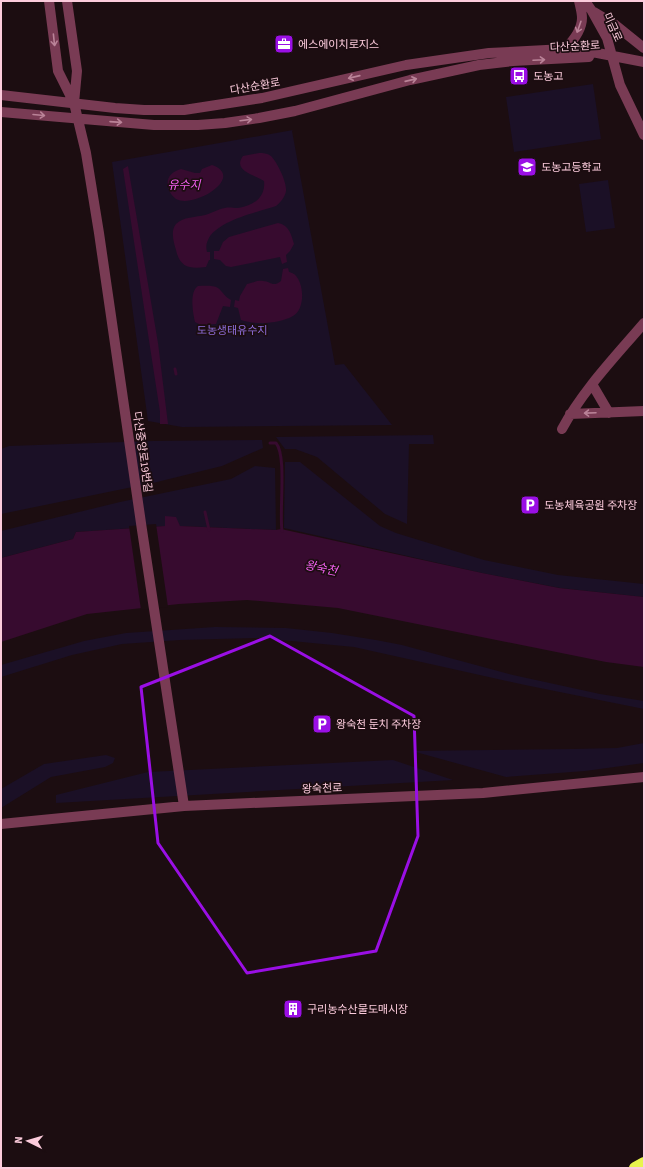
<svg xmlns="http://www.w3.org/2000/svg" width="645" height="1169" font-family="'Source Sans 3','Noto Sans KR',sans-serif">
	<rect width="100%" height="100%" fill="#1c0d11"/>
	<path fill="#1b1026" d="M593 84 601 139 514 152 506 97Z
		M293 130 292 131 335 365 344 364 392 425 182 427 148 421 112 162Z
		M608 180 615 228 586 232 579 184Z
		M433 435 434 444H409L407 524 385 514 317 457 295 449H285L276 437Z
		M262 440 263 448 222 466 157 482 1 514V449L9 446 153 441Z
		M285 462H300L380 526 396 533 484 560 558 575 644 584V597L560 588 482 573 284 528Z
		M255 466 275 468 276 530 180 526 165 516V526L76 532 73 539 1 558V531L120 502 231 479Z
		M215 627 286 628 332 633 376 640 402 645 513 675 600 694 644 701V709L525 685 354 647 260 638 180 640 122 644 72 655 1 677V665L84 641 126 633Z
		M644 743V763L585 771 506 777 412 751 573 749 617 748Z
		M106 755 115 758 113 763 105 767 51 777 1 808V789L44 764Z
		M393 760 453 780 56 803V795L148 772Z"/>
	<path fill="#370b2f" d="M259 153C263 153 267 153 271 156 277 162 287 182 286 191 285 197 281 202 276 206 258 212 216 221 208 240 206 244 206 248 207 252H210V260H209L206 267C190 269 180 268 176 250 174 243 170 231 176 224 182 217 197 217 205 215 212 213 218 209 225 208 229 207 233 208 238 208 252 206 266 198 264 181 255 175 232 171 243 156Z
		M212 165C246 177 194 209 176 199 173 197 171 194 170 192 164 180 170 172 181 169L195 173H200L202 169Z
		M128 166 158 343 168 424H160V412L150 347 123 169Z
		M278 223C289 225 291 234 294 244L290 251 286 255 287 262 282 264 280 257 231 267 226 266 220 260 214 259V251H219L223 242 229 237Z
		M288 268 289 272C290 272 294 274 294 274 305 283 305 310 293 316 279 324 256 325 241 320L238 308 234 307 235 300 239 301 240 296 247 284C252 283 258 280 263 281 271 281 272 288 281 281L283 269Z
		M198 286C205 286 213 285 218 288 223 292 225 297 231 300L230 307 223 306 216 324 201 325 195 322C193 313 189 292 198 286Z
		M165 516 176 517 180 526 276 530 281 529 482 573 559 588 644 597V667L606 662 338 608 247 600 179 604 87 614 1 642V558L73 539 76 532 165 526Z"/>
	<path fill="#1c0d11" d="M156 524 168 607 141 610 129 526Z"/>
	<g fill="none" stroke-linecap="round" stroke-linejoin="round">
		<path stroke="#370b2f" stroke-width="3" d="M175 369 176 374
			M270 443H276C287 456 279 511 282 531
			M205 512 209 530"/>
		<path stroke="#793b54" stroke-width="10" d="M49 1 58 71 74 103 86 153 99 233 142 530 184 806
			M67 1 77 71 74 103
			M585 1 592 11 607 38 620 85 644 135
			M594 12 614 24 644 48
			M565 49C573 41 582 30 582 18 582 12 580 6 579 1
			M1 95 115 108 144 110H184L262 98 406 65 489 53 565 49 587 51 644 62
			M1 112 154 125H198L225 123 259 118 295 111 410 80 479 65 513 61 589 57
			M592 384 609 413
			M570 414 644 411
			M562 429C583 390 615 357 644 323
			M1 824 184 806 483 793 644 777"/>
		<path stroke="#e8f44e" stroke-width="12" d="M635 1168 644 1163"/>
	</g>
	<defs><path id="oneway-shaft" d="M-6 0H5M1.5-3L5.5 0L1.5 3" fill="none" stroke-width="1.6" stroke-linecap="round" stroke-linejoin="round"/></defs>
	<g stroke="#ba8398">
		<use href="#oneway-shaft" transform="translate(579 27) rotate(109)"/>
		<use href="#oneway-shaft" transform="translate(54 40) rotate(84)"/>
		<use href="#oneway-shaft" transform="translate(539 60) rotate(-3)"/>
		<use href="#oneway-shaft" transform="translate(354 77) rotate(167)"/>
		<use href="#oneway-shaft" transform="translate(411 80) rotate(-13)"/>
		<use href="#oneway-shaft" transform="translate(39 115) rotate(5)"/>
		<use href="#oneway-shaft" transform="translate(246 120) rotate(-7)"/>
		<use href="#oneway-shaft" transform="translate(116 122) rotate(4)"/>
		<use href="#oneway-shaft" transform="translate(590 413) rotate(178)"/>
	</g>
	<path fill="none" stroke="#9a0fe5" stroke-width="3" stroke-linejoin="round" d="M270 636 414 716 418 836 376 951 247 973 158 843 141 687Z"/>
	<defs>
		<g id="office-square" transform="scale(1)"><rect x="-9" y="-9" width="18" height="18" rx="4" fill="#9a0fe5" stroke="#1c0d11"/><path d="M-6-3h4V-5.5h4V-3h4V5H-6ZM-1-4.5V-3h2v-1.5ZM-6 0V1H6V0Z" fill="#fff"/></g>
		<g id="bus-square" transform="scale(1)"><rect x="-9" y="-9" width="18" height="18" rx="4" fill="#9a0fe5" stroke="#1c0d11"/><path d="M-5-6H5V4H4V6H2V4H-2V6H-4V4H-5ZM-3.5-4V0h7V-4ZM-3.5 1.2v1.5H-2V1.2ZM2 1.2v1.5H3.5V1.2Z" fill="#fff"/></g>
		<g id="school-square" transform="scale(1)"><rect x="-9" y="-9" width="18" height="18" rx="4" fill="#9a0fe5" stroke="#1c0d11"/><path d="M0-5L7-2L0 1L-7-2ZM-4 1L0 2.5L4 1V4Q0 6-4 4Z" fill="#fff"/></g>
		<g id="parking-square" transform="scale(1)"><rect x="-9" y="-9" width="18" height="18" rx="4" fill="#9a0fe5" stroke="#1c0d11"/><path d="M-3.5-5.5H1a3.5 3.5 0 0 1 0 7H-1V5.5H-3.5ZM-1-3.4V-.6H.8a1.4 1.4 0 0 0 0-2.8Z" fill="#fff"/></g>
		<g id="building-square" transform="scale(1)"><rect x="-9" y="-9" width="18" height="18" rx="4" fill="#9a0fe5" stroke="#1c0d11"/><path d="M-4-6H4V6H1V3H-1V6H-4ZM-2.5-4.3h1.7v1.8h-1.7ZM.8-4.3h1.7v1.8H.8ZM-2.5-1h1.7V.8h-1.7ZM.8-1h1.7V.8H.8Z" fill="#fff"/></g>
	</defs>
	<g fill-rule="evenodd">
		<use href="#office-square" x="284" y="44"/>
		<use href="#bus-square" x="519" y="76"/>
		<use href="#school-square" x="527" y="167"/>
		<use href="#parking-square" x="530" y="505"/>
		<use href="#parking-square" x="322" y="724"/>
		<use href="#building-square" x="293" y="1009"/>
	</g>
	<g text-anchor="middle" stroke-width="3.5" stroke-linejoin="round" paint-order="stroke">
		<g font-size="11" fill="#fccbdc" stroke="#1c0d11">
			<text transform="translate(613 27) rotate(66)" y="4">미금로</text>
			<text transform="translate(575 46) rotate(-3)" y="4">다산순환로</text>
			<text transform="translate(255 86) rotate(-10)" y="4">다산순환로</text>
			<text transform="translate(143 452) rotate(82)" y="4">다산중앙로19번길</text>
			<text transform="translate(322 788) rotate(-2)" y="4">왕숙천로</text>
		</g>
		<g font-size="11" fill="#fccbdc" stroke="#1c0d11" text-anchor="start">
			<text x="298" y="48">에스에이치로지스</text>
			<text x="533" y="80">도농고</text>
			<text x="541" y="171">도농고등학교</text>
			<text x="544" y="509">도농체육공원 주차장</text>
			<text x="336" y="728">왕숙천 둔치 주차장</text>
			<text x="307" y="1013">구리농수산물도매시장</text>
		</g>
		<g font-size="11" fill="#8e6dda" stroke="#1c0d11">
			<text x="232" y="334">도농생태유수지</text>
		</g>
		<g font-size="12" font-style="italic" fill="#f560f3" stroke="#1c0d11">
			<text x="184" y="189">유수지</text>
			<text transform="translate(321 568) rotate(12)" y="4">왕숙천</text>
		</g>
	</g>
	<rect width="645" height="1169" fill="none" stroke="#fccbdc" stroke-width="4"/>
	<g transform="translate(28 1141) rotate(275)" stroke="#1c0d11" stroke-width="3" paint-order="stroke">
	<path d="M0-3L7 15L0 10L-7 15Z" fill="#fccbdc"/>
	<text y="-6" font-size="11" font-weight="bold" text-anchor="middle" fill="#fccbdc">N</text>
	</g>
</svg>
